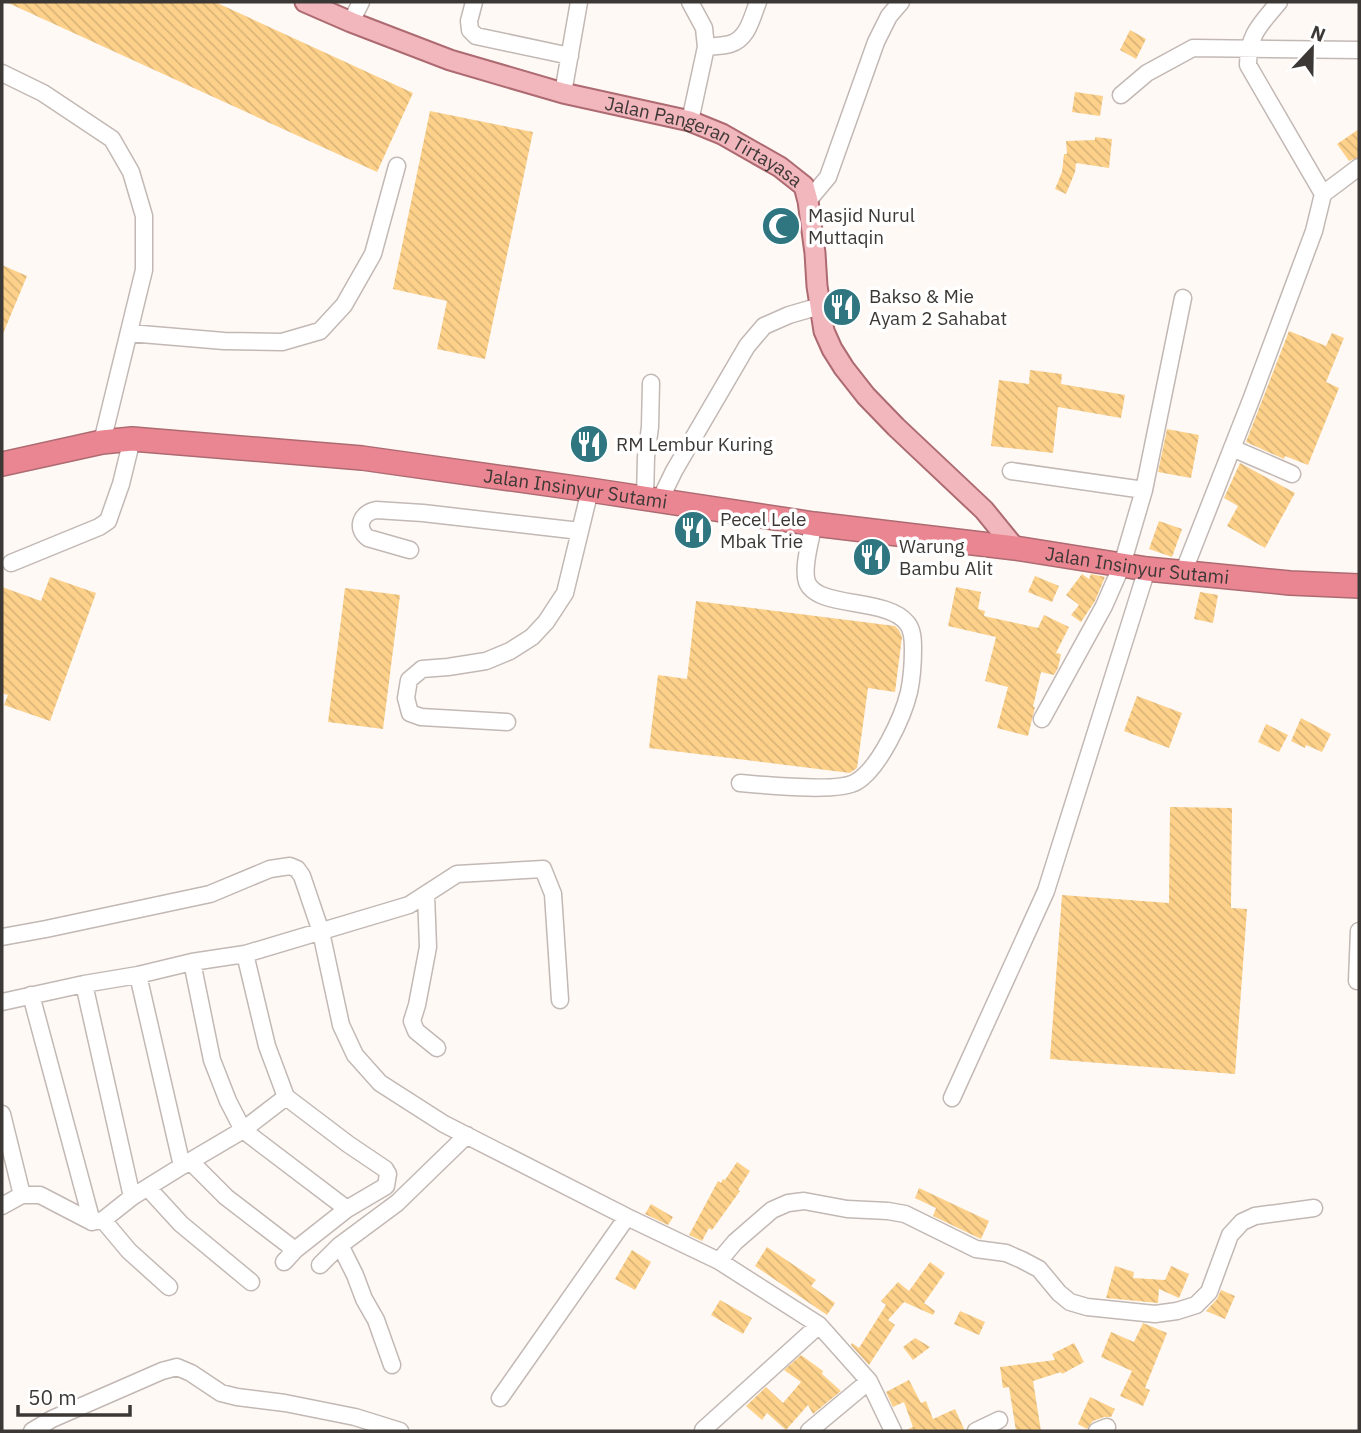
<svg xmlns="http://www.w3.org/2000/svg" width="1361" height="1433" font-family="'IBM Plex Sans',sans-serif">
	<defs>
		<pattern id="building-back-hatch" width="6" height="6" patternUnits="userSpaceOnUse" patternTransform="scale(1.75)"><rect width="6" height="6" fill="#fdd18a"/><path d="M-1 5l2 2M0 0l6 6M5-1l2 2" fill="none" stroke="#dab478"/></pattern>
	</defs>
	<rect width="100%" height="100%" fill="#fff9f6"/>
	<path fill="url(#building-back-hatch)" d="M6 2H215L413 93 377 172Z
		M1130 30 1146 39 1136 59 1120 50Z
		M1075 92 1103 96 1100 116 1072 112Z
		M430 111 533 132 485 359 437 349 447 301 393 289Z
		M1359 129V157L1349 161 1337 144Z
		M1095 137 1112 139 1109 168 1076 163 1075 172 1066 194 1055 189 1062 172 1064 154H1067L1066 141 1095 140Z
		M2 265 27 276 2 336Z
		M1289 331 1326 346 1332 333 1344 338 1326 382 1339 388 1308 465 1285 456 1284 459 1246 442Z
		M1030 370 1062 374 1061 384 1125 395 1121 418 1058 407 1053 453 991 446 999 380 1029 384Z
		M1167 429 1199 435 1191 478 1158 472Z
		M1240 463 1295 493 1265 548 1227 526 1238 506 1224 498Z
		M1159 521 1182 529 1172 557 1149 549Z
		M1082 574 1089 579 1091 574 1105 577 1095 601 1081 622 1071 615 1079 605 1066 595Z
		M1035 576 1059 586 1052 602 1028 592Z
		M50 577 96 593 50 721 4 705 8 695 2 693V587L41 601Z
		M956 587 981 592 978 609 985 611 984 616 1038 628 1044 615 1069 627 1056 653 1061 654 1058 668 1054 675 1041 672 1033 707H1035L1028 736 997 728 1008 687 985 681 996 637 948 626Z
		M345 588 400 595 383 729 328 722Z
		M1200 592 1218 595 1213 623 1194 619Z
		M696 601 895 626 899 630 902 637 895 692 868 688 857 768 850 773 649 748 658 675 687 679Z
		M1137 696 1182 713 1169 748 1124 731Z
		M1301 718 1331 734 1322 752 1306 745 1305 748 1291 741Z
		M1266 724 1288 735 1279 752 1258 742Z
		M1170 807 1232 808 1231 908 1247 909 1235 1074 1050 1059 1062 895 1169 903Z
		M737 1162 750 1171 738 1190 740 1191 712 1230 709 1228 702 1241 689 1235 718 1181 721 1183 723 1179 725 1180Z
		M919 1188 989 1221 981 1239 933 1216 936 1208 915 1198Z
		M651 1204 673 1217 668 1225 645 1214Z
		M767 1247 816 1280 811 1286 835 1303 827 1315 755 1266Z
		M632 1250 651 1262 635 1290 615 1279Z
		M930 1262 945 1273 924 1303 935 1311 933 1315 904 1302 888 1320 895 1325 869 1365 851 1345 852 1343 859 1348 886 1305 881 1301 898 1282 909 1291Z
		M1115 1266 1134 1272 1133 1278 1165 1280 1171 1266 1189 1274 1179 1298 1159 1289 1158 1303 1106 1298Z
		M1221 1290 1235 1296 1225 1319 1206 1311 1217 1299Z
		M720 1300 752 1318 743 1334 711 1315Z
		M960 1311 985 1322 979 1335 954 1324Z
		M1143 1323 1167 1333 1145 1388 1150 1390 1143 1406 1120 1396 1132 1371 1101 1357 1111 1332 1134 1342Z
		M915 1338 930 1347 913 1360 903 1347Z
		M1074 1343 1084 1362 1062 1374 1061 1372 1033 1381 1041 1431H1016L1009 1387 1003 1388 1000 1367 1055 1360 1052 1354Z
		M801 1355 823 1371 822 1374 841 1391 813 1414 808 1405 786 1430 767 1413 762 1420 746 1406 766 1387 783 1403 801 1382 784 1370Z
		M909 1380 921 1403 926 1401 933 1419 955 1409 965 1431H904L913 1427 904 1402 893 1407 886 1392Z
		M1090 1397 1115 1409 1111 1417H1104L1093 1421 1087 1429 1078 1424Z"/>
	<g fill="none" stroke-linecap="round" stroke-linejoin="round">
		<g stroke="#c2b8b4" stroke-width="19">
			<path id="minor" d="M474 2 469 21 470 30 476 36 570 56
				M351 22 361 2
				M706 47C714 46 723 46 730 44 748 39 752 17 758 2
				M2 73 43 93 112 139 131 172 144 216V270L102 442
				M563 93 579 2
				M1121 95 1147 73 1193 48 1359 50
				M690 121 706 47 704 28 690 2
				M1323 194 1359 167
				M808 201 828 177 876 42 889 16 901 2
				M129 333 224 341 282 342 320 331 344 305 373 254 397 166
				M1232 448 1292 474
				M1011 471 1144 490
				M645 498 646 457 650 427 651 383
				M660 500 674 471 747 346 764 326 789 315 820 306
				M410 550 368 538C355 528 361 513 376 510L423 513 580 531
				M11 563 99 527 108 521 121 484 132 439
				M1183 573 1251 400 1314 231 1323 194 1248 65C1248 34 1261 24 1279 2
				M1042 719 1104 606 1122 565 1144 490 1183 298
				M507 722 421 717 410 713 406 698 409 680 422 669 448 667 486 661 510 651 532 637 546 622 565 593 590 490
				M740 783C764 785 838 793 856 782 879 769 903 717 909 692 912 678 913 663 913 649 913 641 913 630 907 623 887 597 817 609 807 582 802 568 811 538 814 524
				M426 894 428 947 417 1005 412 1021 416 1031 437 1048
				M2 937 46 929 210 894 270 869 290 866 297 869 302 876 321 932 341 1025 355 1055 380 1083 444 1124 627 1217 719 1261 819 1325 869 1381 893 1431
				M245 954 267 1046 286 1097 348 1144 385 1169 388 1174 386 1186 347 1209 295 1250 284 1262
				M192 962 212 1060 228 1101 243 1130 347 1209
				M138 975 182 1166 243 1130 286 1097
				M1357 981 1359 931
				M84 984 132 1197
				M31 995 92 1222
				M2 1002 84 984 138 975 192 962 245 954 409 905 457 874 543 869 553 894 560 1000
				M952 1098 1046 891 1147 569
				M2 1114 22 1195
				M190 1161 226 1197 295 1250
				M148 1188 181 1224 251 1282
				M2 1206 22 1195H40L92 1222 103 1220 132 1197 182 1166
				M103 1220 129 1251 169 1287
				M340 1245 355 1275 364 1299 376 1320 392 1365
				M719 1261 735 1242 772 1210 788 1203 804 1201 847 1209 888 1211 905 1214 976 1249 1006 1253 1022 1260 1039 1269 1059 1293 1070 1302 1087 1307 1155 1314 1177 1311 1196 1305 1209 1292 1230 1235 1242 1222 1255 1216 1314 1208
				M320 1265 339 1246 397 1203 467 1135
				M500 1398 627 1217
				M703 1430 819 1325
				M32 1431 52 1419 162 1371 177 1367 191 1373 221 1393 237 1397 285 1403 355 1417 400 1431
				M809 1431 869 1381
				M976 1431 999 1420
				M1097 1431 1107 1427"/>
		</g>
		<g stroke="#ad6b71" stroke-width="23">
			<g id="major">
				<path id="s1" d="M305 2 351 22 450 60 563 93 690 121 722 134 780 167 804 186 808 201 815 253 817 286 824 331 832 349 844 368 866 396 896 427 984 510 1015 548"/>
			</g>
		</g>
		<g stroke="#ad6b71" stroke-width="26">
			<g id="highway">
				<path id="s2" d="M2 464 102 442 132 439 362 458 590 490 814 524 1015 548 1147 569 1290 583 1359 586"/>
			</g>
		</g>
		<use href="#minor" stroke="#fff" stroke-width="16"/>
		<use href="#major" stroke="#f2b6bd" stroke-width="19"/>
		<use href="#highway" stroke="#ea8691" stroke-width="23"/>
	</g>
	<defs>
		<g id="mosque-disc" transform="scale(2.0125)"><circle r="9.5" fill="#2f7681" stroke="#fff"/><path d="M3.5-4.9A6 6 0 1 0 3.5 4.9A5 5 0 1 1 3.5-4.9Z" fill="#fff"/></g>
		<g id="restaurant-disc" transform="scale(2.0125)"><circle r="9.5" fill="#2f7681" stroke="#fff"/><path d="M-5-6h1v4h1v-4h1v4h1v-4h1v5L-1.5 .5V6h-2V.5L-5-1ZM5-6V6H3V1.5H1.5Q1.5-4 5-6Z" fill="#fff"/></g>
	</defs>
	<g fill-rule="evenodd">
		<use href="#mosque-disc" x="781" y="226"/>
		<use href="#restaurant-disc" x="842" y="307"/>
		<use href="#restaurant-disc" x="589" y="444"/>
		<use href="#restaurant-disc" x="693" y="530"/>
		<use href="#restaurant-disc" x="872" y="557"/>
	</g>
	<g text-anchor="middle" stroke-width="7" stroke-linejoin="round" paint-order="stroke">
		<g font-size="19" fill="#3c3836" stroke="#fff">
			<text dy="7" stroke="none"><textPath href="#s1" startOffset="424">Jalan Pangeran Tirtayasa</textPath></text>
			<text dy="7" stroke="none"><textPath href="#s2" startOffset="579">Jalan Insinyur Sutami</textPath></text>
			<text dy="7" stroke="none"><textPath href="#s2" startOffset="1146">Jalan Insinyur Sutami</textPath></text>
		</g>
		<g font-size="19" fill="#3c3836" stroke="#fff" text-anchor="start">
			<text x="808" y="222">Masjid Nurul<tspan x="808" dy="22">Muttaqin</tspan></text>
			<text x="869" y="303">Bakso &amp; Mie<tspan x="869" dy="22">Ayam 2 Sahabat</tspan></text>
			<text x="616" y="451">RM Lembur Kuring</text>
			<text x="720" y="526">Pecel Lele<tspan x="720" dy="22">Mbak Trie</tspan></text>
			<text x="899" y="553">Warung<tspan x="899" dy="22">Bambu Alit</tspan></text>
		</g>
	</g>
	<rect width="1361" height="1433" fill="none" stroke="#3c3836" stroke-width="7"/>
	<g transform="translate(1312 49) rotate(22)" stroke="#ffffff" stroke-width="5" paint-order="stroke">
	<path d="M0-5L12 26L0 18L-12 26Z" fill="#3c3836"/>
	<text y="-10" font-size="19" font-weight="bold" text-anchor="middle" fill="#3c3836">N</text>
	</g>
	<path d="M18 1405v10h112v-10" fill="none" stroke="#3c3836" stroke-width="3.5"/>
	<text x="28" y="1405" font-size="21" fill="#3c3836" stroke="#ffffff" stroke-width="5" paint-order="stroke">50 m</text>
</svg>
